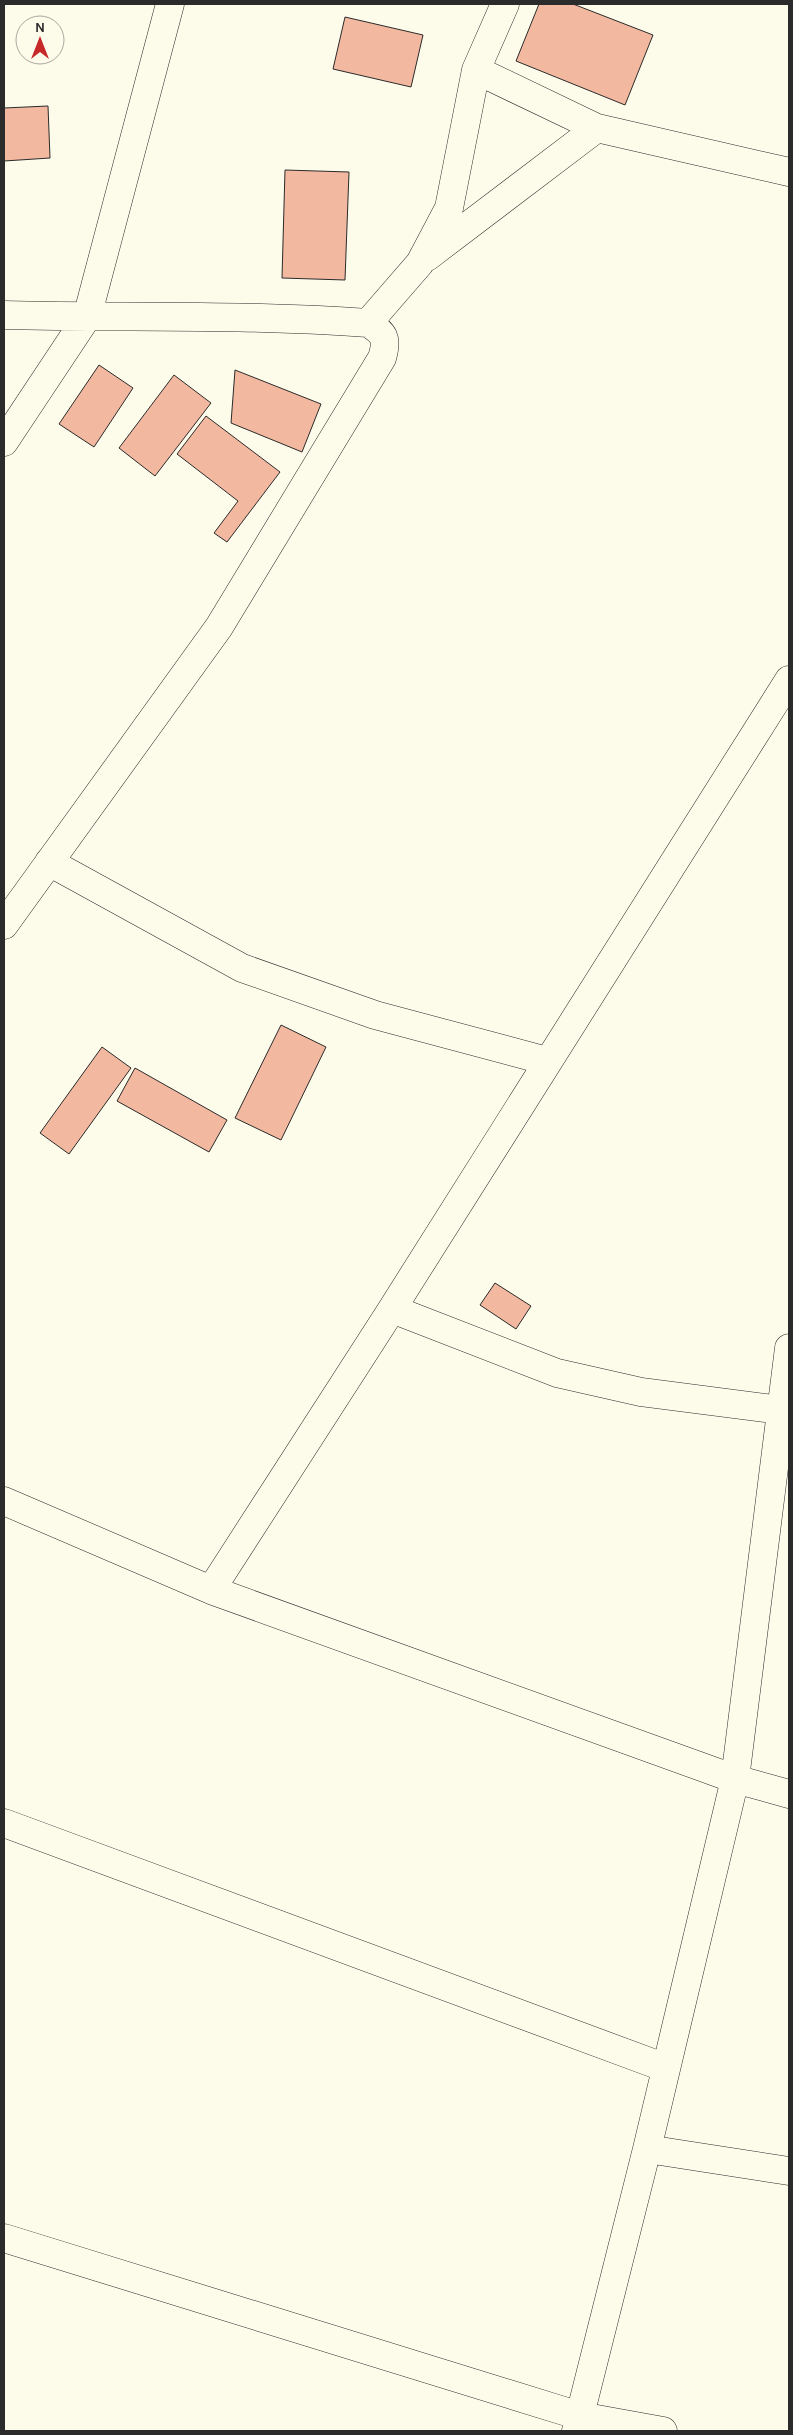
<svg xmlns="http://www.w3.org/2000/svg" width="793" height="2435" font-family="Karla,sans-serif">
	<rect width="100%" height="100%" fill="#fdfbea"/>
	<path fill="#f2b8a0" stroke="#2b2b2b" d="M539 4H573L653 35 625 105 516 61Z
		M345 17 423 35 411 87 333 69Z
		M48 106 50 158 4 161V108Z
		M285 170 349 172 345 280 282 278Z
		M99 365 133 388 94 447 59 424Z
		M235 370 321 404 302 452 231 423Z
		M174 375 211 403 155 476 119 448Z
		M206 416 280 472 227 542 214 533 238 501 177 454Z
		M281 1025 326 1047 281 1140 235 1118Z
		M102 1047 131 1068 69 1154 40 1133Z
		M135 1068 227 1120 209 1152 117 1101Z
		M495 1283 531 1306 516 1329 480 1305Z"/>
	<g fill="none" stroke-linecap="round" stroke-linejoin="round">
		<g stroke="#2b2b2b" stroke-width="29">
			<path id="minor" d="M476 70 597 128 789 172
				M427 257 597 128
				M4 315C125 318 246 314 368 323 384 333 388 338 382 358L219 627 4 925
				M368 323 420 263 449 208 476 70 505 4
				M4 442 87 317 170 4
				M49 862 242 968 375 1015 547 1061
				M392 1309 557 1373 641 1392 789 1411
				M4 1501 211 1590 735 1779 789 1794
				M211 1590 392 1309 789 680
				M4 1823 666 2068
				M647 2149 789 2171
				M4 2238 580 2416 663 2431
				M576 2431 647 2149 735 1779 789 1348"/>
		</g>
		<use href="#minor" stroke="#fdfbea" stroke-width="28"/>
	</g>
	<rect width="793" height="2435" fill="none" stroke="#2b2b2b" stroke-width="10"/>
	<g transform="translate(40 40)"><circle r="24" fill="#fdfbea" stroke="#a9a89e"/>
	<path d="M0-4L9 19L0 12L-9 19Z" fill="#c62828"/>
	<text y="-8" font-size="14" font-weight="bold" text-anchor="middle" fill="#2b2b2b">N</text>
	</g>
</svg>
